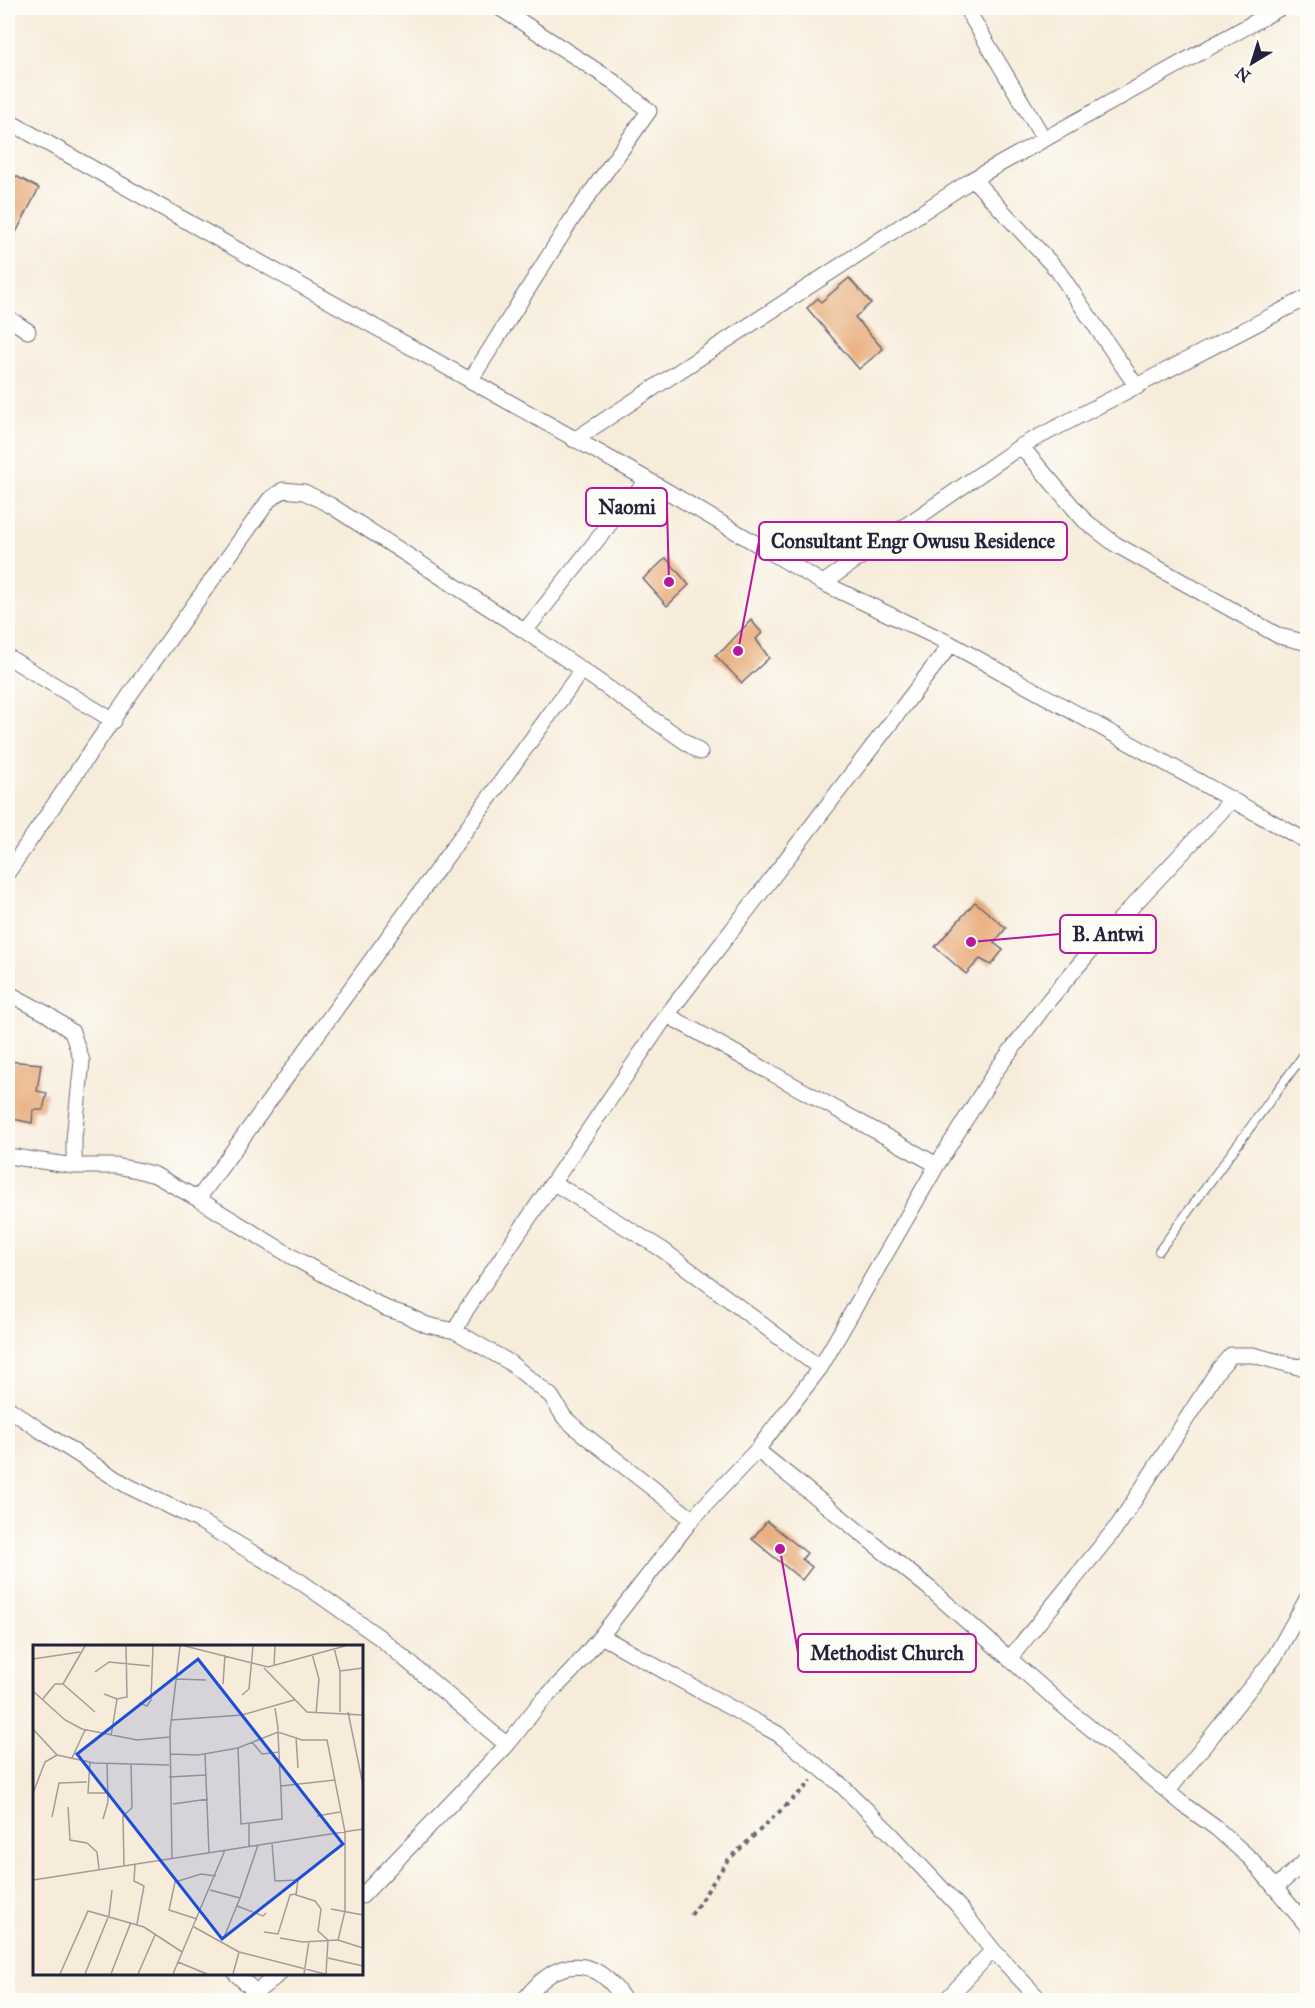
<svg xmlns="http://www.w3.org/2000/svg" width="1315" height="2008" font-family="'IM FELL Great Primer',serif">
	<rect width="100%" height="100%" fill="#fdfcf7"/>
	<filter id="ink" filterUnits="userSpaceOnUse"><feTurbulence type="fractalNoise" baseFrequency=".0167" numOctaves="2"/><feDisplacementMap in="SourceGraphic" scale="12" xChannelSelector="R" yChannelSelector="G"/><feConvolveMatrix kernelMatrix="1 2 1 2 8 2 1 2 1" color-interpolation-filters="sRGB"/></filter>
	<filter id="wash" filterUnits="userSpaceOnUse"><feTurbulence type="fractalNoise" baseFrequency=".008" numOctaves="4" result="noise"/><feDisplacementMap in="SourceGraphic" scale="24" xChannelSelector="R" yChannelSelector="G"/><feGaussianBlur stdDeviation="1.35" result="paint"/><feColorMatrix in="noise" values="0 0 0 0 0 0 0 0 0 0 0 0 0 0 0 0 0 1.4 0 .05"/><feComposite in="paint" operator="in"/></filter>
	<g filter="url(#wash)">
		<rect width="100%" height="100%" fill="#f7ecda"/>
		<g id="blocks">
			<path fill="#e7a773" d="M8 172 39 188 8 248Z
				M849 278 871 303 855 317 883 349 859 369 807 308 818 298 821 302Z
				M666 558 689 585 667 606 643 579Z
				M751 620 762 633 756 639 769 658 742 683 715 655 723 650Z
				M975 902 1006 928 994 943 1003 950 991 965 980 959 966 974 935 947Z
				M8 1061 41 1064 37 1091 47 1093 43 1110H33L32 1123 8 1118Z
				M767 1521 807 1553 802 1559 812 1567 802 1580 752 1539Z"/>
		</g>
	</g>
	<g filter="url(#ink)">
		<use href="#blocks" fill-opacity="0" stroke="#6d6973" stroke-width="1.5"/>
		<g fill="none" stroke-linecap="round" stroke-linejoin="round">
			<g stroke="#6d6973" stroke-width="10">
				<path id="lane" d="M1159 1251 1308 1049"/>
			</g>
			<g stroke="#6d6973" stroke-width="17">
				<path id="street" d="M966 8 1044 139
					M8 121 648 480 823 583 951 644 1308 842
					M973 179 1280 8
					M8 318 28 331
					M470 381 572 219 649 111 614 82 500 8
					M574 440 973 179 1058 271 1137 387
					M1021 446 1084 520 1115 544 1279 636 1308 643
					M823 583 1021 446 1308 297
					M525 631 612 521 648 480
					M8 657 114 721
					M582 670 700 752
					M8 872 131 693 269 500 283 490 304 492 330 505 525 631 582 670 198 1199 155 1175 137 1170 116 1166H74L8 1156
					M8 993 47 1014 72 1032 82 1061 74 1139V1166
					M667 1015 937 1165
					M554 1183 663 1250 820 1368
					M198 1199 296 1259 385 1308 406 1315 427 1325 455 1331 509 1362 551 1396 564 1417 578 1430 692 1519
					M455 1331 466 1310 667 1015 951 644
					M8 1408 38 1429 128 1486 198 1520 301 1582 379 1637 507 1745
					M757 1450 929 1588 1061 1704 1184 1805 1216 1828 1251 1859 1308 1927
					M601 1636 778 1734 840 1784 890 1833 960 1908 993 1950 1040 2000
					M1009 1659 1119 1524 1218 1370 1231 1355H1253L1298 1367 1308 1364
					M1168 1791 1274 1658 1308 1597
					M1275 1888 1308 1859
					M362 1896 507 1745 540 1703 571 1672 601 1636 692 1519 757 1450 820 1368 937 1165 997 1069 1049 1000 1093 948 1232 800
					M236 1974 257 1993
					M246 2000 279 1974
					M524 2000C556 1958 594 1952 624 2000
					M946 2000 993 1950"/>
			</g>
			<path stroke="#6d6973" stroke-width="4" stroke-dasharray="4.5 4.5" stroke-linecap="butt" d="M691 1915 728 1860 812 1781"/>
			<use href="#lane" stroke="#fff" stroke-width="8"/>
			<use href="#street" stroke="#fff" stroke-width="15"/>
		</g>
	</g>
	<g transform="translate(33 1645)">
		<rect width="330" height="330" fill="#f7ecda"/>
		<path fill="none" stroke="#a29b9a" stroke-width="1.5" d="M152 1 235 22 312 1M301 3 307 26V67M279 9 286 34 283 69M0 14 47 7M241 21 242 1M231 23 274 67 330 70M307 26 330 23M62 27 76 17 117 21M143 34 173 35M30 39 52 1M190 39 192 10M0 46 32 75 49 84 104 95 137 92M71 49 84 54 94 52 93 1M209 50 216 44 220 1M9 55 22 39H30L62 67M106 58 114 61 118 55 120 1M242 63 245 83V88L247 129 248 145 249 174 208 179 205 103 245 87 269 95H294L312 187V266L305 295M315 67 330 140M138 75 209 70 261 55M0 84 24 110 61 118 136 120M78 91 84 54M263 92 265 123M219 97 229 109 246 107M137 109 165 110 205 103M172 109 176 208M39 113 52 85M57 117 55 148H75M136 132 173 130M248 141 302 135M0 148 12 117 24 110M140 159 175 154M35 162 37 195 54 198 64 207 66 224M284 171 307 167M19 172 26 138 54 137M70 174 75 157 74 118M239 198 242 236 265 235 263 250 282 256 288 264 285 286 295 295 293 329M216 201V179M139 214 137 86 147 1M102 220 101 236 111 241 104 279M91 222 90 171 99 163 98 119M0 235 330 184M177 245 207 253 225 200M204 261 230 271 233 268M298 264 330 270M164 274 136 265 142 237 168 229 183 231M161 282 206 307 292 329M231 287 245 289 257 250 263 249M247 293 270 297 305 295 330 303M190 295 207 253M295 313 330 321M145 317 174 329M27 329 55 266 111 282 149 307M52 329 76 270 79 245M78 329 98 277M105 329 122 290M140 329 192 205M200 329 206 307M271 329 276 296"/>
		<path fill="#1d4ed8" fill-opacity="0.15" stroke="#1d4ed8" stroke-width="3" d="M165 14 310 199 189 294 44 109Z"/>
		<rect width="330" height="330" fill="none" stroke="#22223b" stroke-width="3"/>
	</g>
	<path fill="none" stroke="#b5179e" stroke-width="2" d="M669 582L667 507M738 651L759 541M971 942L1060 934M780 1549L798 1653"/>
	<g fill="#b5179e" stroke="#fdfcf7" stroke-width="2">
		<circle cx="669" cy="582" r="6"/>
		<circle cx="738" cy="651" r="6"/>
		<circle cx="971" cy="942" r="6"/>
		<circle cx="780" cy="1549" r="6"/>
	</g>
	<g fill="#fdfcf7" stroke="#b5179e" stroke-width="2">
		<rect x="586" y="488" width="81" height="38" rx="6"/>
		<rect x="759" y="522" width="308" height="38" rx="6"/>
		<rect x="1060" y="915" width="96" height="38" rx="6"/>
		<rect x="798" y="1634" width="178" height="38" rx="6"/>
	</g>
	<g font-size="20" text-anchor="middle" font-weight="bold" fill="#22223b">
		<text x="627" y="514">Naomi</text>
		<text x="913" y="548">Consultant Engr Owusu Residence</text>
		<text x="1108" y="941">B. Antwi</text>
		<text x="887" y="1660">Methodist Church</text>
	</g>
	<rect width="1315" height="2008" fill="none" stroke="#fdfcf7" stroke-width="30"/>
	<g transform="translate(1252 63) rotate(218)" stroke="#fdfcf7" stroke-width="4.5" paint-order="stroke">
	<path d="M0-4.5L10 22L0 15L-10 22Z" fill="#22223b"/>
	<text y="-9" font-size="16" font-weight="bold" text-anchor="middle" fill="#22223b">N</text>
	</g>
</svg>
